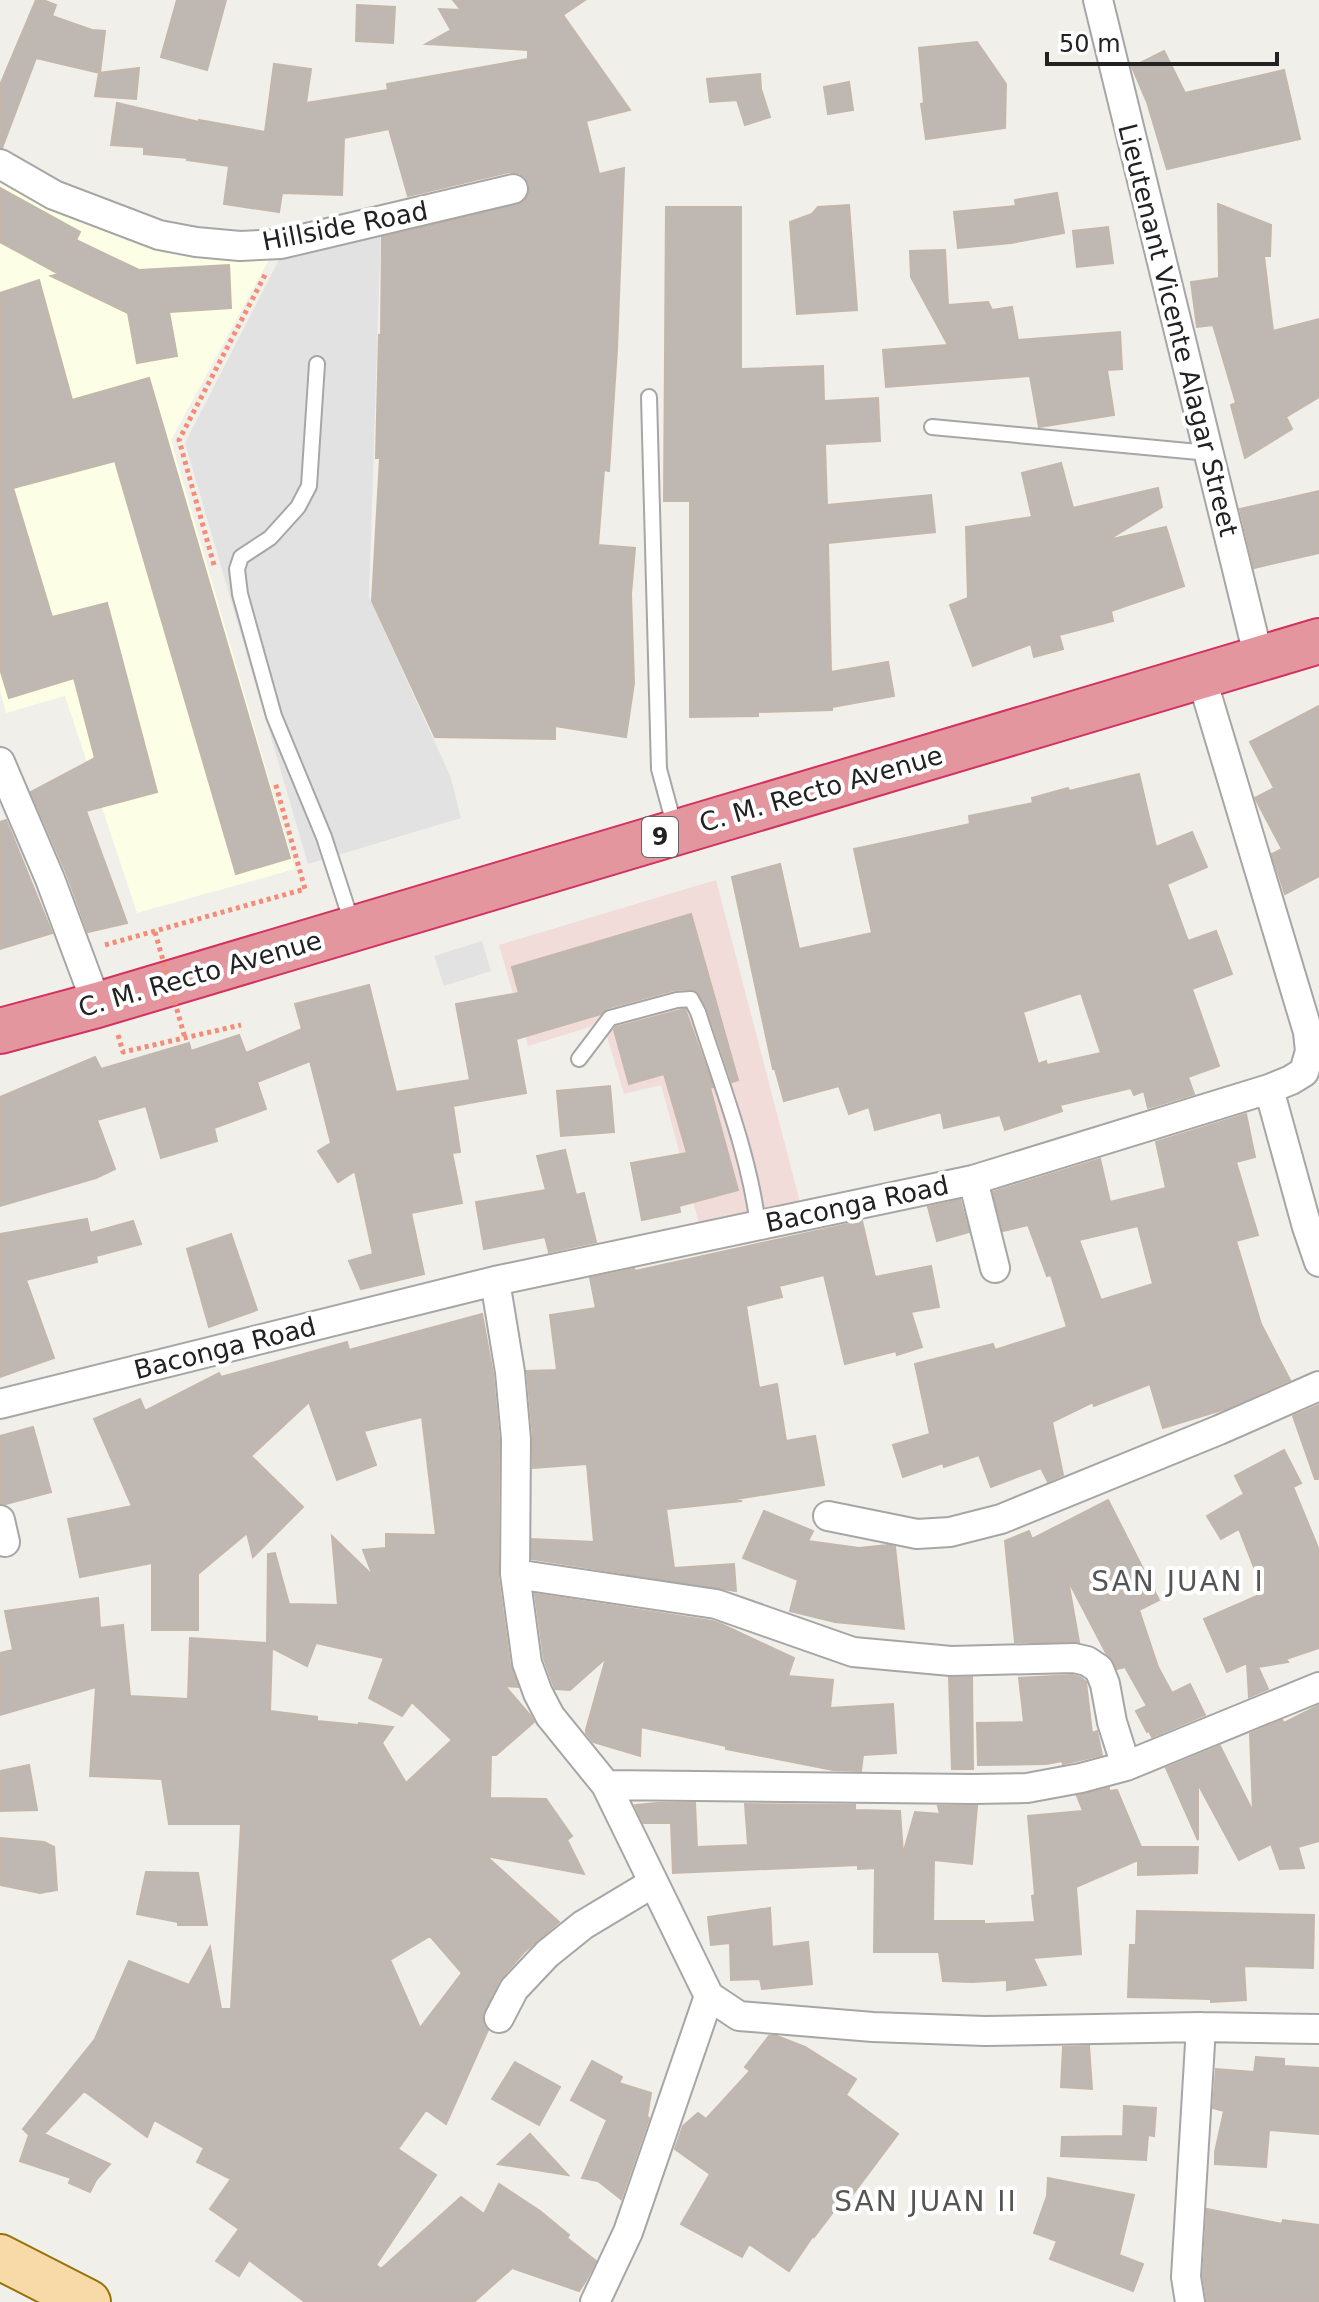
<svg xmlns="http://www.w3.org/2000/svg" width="1319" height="2302" font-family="'DejaVu Sans',sans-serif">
	<rect width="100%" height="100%" fill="#f1efe9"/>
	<path fill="#f1dcda" d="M716 880 800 1202 699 1223 661 1085 624 1094 603 1023 528 1046 499 945Z"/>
	<path fill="#fcfee6" d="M0 177 38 199 139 243 176 251 271 256 171 440 295 869 137 913 65 696 6 713 0 691Z"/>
	<path fill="#e2e2e2" d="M381 226 369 597 451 778 461 818 308 864 185 443 284 250Z
		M482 941 491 971 444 986 434 956Z"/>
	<path fill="#bfb8b2" stroke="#c3b7ac" stroke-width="2" fill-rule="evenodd" d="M36 0H43L56 5 52 16 92 30 105 31 100 73 36 58 2 148 0 147V85Z
		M177 0H226L207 70 161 57Z
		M453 0H585L563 15 630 110 586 121 599 174 624 168 617 349 609 471 604 470 598 545 635 548 631 594 634 683 626 737 555 726V739L435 737 372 601 380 458H376L379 335H381L382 237 518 205 525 201 529 193V184L526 178 519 173 509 172 408 196 389 129 344 138 342 195 282 193 279 212 224 204 229 166 187 160 188 158 144 154V147L111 145 117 103 199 122V120L265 132 274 64 311 69 306 103 388 90 387 84 528 59V50L426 44 451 30 439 9 461 10Z
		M357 5 395 7 393 43 356 41Z
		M977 42 1006 84 1005 128 926 139 921 104 924 103 919 48Z
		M1164 51 1185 93 1284 70 1300 139 1167 169 1147 102 1132 67Z
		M139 68 136 99 95 96 99 73Z
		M760 74 761 89 770 117 745 125 737 100 710 102 707 79Z
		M849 82 853 110 828 114 824 87Z
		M0 188 80 232 76 240 139 270 229 265 231 308 169 312 177 356 137 363 128 313 51 276 59 274 0 242Z
		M1057 193 1064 233 1011 243 958 248 954 212 1016 206 1015 200Z
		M1218 204 1271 225 1270 256H1264L1273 331 1319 319V397L1286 417 1292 429 1245 458 1231 405 1236 403 1213 325 1197 327 1191 282 1219 278Z
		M849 205 857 310 797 314 790 222 812 214 818 207Z
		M666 207H741V369L823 366 824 401 878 398 880 441 825 444 827 505 931 495 935 532 828 543 831 672 888 662 894 696 832 707V710L758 712V716L690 717V501H664Z
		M1108 227 1113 263 1077 267 1073 231Z
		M945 250 948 305 988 302 992 310 1012 307 1018 340 1120 332 1122 369 1107 370 1114 415 1039 427 1030 376 886 387 883 350 948 345 911 277 910 251Z
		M39 280 72 400 149 378 290 858 236 874 115 461 13 488 52 617 107 603 157 792 86 811 127 923 88 932 66 872 31 792 95 758 74 678 9 698 0 669V293Z
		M1061 463 1073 508 1158 488 1162 507 1108 540 1166 527 1184 586 1111 611 1113 621 1059 635 1063 649 1034 657 1031 644 973 666 950 605 968 598 966 527 1032 517 1022 473Z
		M1319 491V553L1254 568 1240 509Z
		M1319 706V876L1285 894 1272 854 1282 849 1255 798 1274 788 1250 742Z
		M1139 774 1156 847 1192 832 1207 867 1167 884 1188 941 1216 931 1232 974 1192 989 1219 1066 1188 1077 1194 1094 1148 1108 1144 1091 1134 1095 1131 1088 1060 1105 1062 1111 1005 1130 1000 1115 944 1128 941 1112 875 1130 869 1107 849 1114 839 1086 784 1101 775 1069H773L732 877 780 864 799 949 872 933 854 849 970 824 969 816 1033 803 1032 798 1068 788 1069 791ZM1081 993 1101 1053 1047 1065 1046 1061 1038 1064 1023 1012Z
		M6 820 52 933 0 949V822Z
		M691 914 738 1080 732 1082 707 1008 699 994 691 989 674 990 607 1008 601 1014 516 1039 526 1093 453 1106 460 1152 452 1153 462 1203 411 1213 424 1274 361 1289 349 1261 373 1254 355 1171 338 1182 318 1151 331 1143 310 1061 257 1082 266 1109 214 1128 217 1141 161 1158 146 1106 97 1120 115 1169 96 1178 0 1206V1097L95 1057 101 1069 189 1043 191 1051 239 1035 246 1053 302 1029 295 1004 369 985 396 1092 470 1080 456 1004 519 993 512 967Z
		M685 1009 713 1087 710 1088 738 1190 679 1206 680 1212 642 1220 631 1163 687 1153 664 1074 629 1084 614 1030 616 1027Z
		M610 1086 614 1132 561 1136 557 1091Z
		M1246 1114 1255 1157 1236 1162 1258 1235 1236 1241 1261 1324 1290 1380 1225 1409 1163 1428 1150 1384 1094 1406 1093 1402 1052 1422 1063 1475 1048 1482 1041 1468 991 1487 979 1455 944 1467 943 1463 903 1477 893 1445 930 1434 915 1364 993 1344 995 1350 1067 1327 1051 1275 1047 1276 1028 1225 1003 1231 993 1192 1100 1159 1110 1202 1166 1188 1156 1142ZM1138 1226 1153 1284 1101 1300 1079 1240Z
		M565 1150 576 1195 584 1193 596 1242 549 1252 545 1237 484 1249 476 1202 546 1190 537 1156Z
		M960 1200 969 1232 937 1241 928 1207Z
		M87 1219 90 1233 133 1221 141 1244 96 1256 97 1262 26 1280 54 1358 0 1377V1234Z
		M862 1221 875 1277 931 1266 939 1307 911 1312 922 1347 897 1355 896 1351 845 1364 824 1275 779 1286 782 1297 746 1306 759 1388 777 1384 786 1441 815 1436 824 1485 736 1499 742 1501 666 1509 674 1568 734 1564 736 1591 532 1559V1539L594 1542 587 1464 533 1468V1437L527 1371 557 1370 550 1315 596 1308 590 1278 634 1269 635 1271Z
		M231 1234 257 1310 209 1327 187 1249Z
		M482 1314 493 1374 499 1440 498 1576 510 1665 518 1687 505 1686 530 1715 534 1722 496 1755H491L490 1798 546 1799 572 1836 567 1840 584 1874 486 1856 559 1922 524 1952 499 1981 482 2018 484 2026 488 2030 446 2124 426 2110 398 2149 436 2175 376 2265 381 2269 461 2197 484 2214 499 2184 540 2211 569 2235 567 2238 596 2261 585 2282 579 2291 512 2268 474 2302H305L249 2260 239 2276 216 2261 239 2229 210 2209 231 2179 197 2162 204 2148 154 2120 147 2137 84 2091 44 2134 110 2164 96 2180 90 2192 69 2183 71 2178 20 2161 29 2135 23 2129 95 2039 129 1961 189 1985 210 1947 221 2009H231L241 1824H169L162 1779 90 1776 96 1687 0 1715V1653L13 1650 5 1611 98 1598 100 1628 123 1625 130 1696 188 1699 190 1638 267 1643 268 1554 275 1553 289 1604 338 1605 332 1536 373 1576 363 1550 386 1548V1534L436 1535 422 1417 364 1431 376 1465 337 1480 309 1402 251 1456 303 1507 253 1557 247 1533 198 1574V1630H152V1563L80 1577 68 1519 132 1506 94 1419 140 1399 145 1411 219 1373 221 1377 347 1342 349 1350ZM316 1643 384 1658 369 1698 402 1716 412 1702 452 1740 406 1783 382 1743 393 1727 359 1723V1725L317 1721V1717L270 1711 272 1648 307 1666ZM430 1936 462 1973 420 2028 390 1960Z
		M1319 1405V1479H1315L1293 1416Z
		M33 1427 51 1492 6 1504 0 1503V1436Z
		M1284 1450 1301 1483 1293 1487 1319 1550V1648L1286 1659 1288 1662 1258 1667 1268 1689 1249 1697 1247 1663 1227 1672 1204 1619 1264 1593 1239 1529 1221 1539 1207 1516 1244 1494 1235 1476Z
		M1108 1500 1159 1600 1139 1610 1158 1667 1172 1693 1190 1684 1205 1715 1152 1737 1149 1731 1147 1732 1136 1711 1147 1706 1125 1667 1117 1669 1114 1662 1106 1653 1068 1580 1079 1642H1015L1005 1541 1029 1531 1032 1539Z
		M764 1511 813 1531 808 1541 859 1548 888 1545 895 1547 904 1629 835 1622 790 1611 798 1580 743 1558Z
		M535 1594 712 1621 721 1624 794 1658 788 1676 833 1680 830 1708 893 1704 896 1753 863 1755 861 1771 833 1770 726 1749V1746L641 1727 640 1756 593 1742 586 1733V1730L606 1658 570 1690 555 1689 544 1659Z
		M1072 1675 1080 1677 1086 1682 1092 1733 1097 1731 1102 1755 1063 1764 1062 1761 1046 1764 978 1765 977 1723 1024 1722 1019 1678Z
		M972 1677 973 1769H952L949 1678Z
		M1319 1705V1841L1298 1847 1304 1868 1280 1869 1271 1844 1239 1860 1198 1784V1840L1166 1768 1220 1746 1253 1812 1250 1734 1282 1720 1284 1723Z
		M29 1765 37 1810 0 1811V1771Z
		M1109 1788V1791L1117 1790 1141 1847H1198L1197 1873 1138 1875V1860L1076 1887 1081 1954 1033 1958 1046 1985 1007 1990V1980L972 1982 943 1981 939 1952H874L875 1868 858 1869V1865L673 1873 671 1823H643L635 1805 657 1803H695L697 1847 748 1845 745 1804 855 1805V1810L900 1811 903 1854 915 1812 940 1814 938 1806H977L972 1864 934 1860 933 1921H984V1924L1035 1922 1032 1896 1035 1895 1028 1816 1083 1811 1077 1796Z
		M0 1838 44 1842 54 1847 57 1890 40 1893 0 1885Z
		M146 1872 198 1873 207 1925H178V1922L137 1914Z
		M770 1908 772 1947 808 1942 812 1984 762 1989 760 1979 731 1980 730 1943 711 1945 708 1917Z
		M1137 1911 1314 1915 1313 1968 1244 1966 1246 2000 1211 2002V1999L1128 1997 1130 1945H1136Z
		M769 2036H777L805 2047 856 2079 846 2095 898 2134 841 2210 837 2207 814 2237 813 2236 789 2271 749 2244 742 2257 681 2224 710 2174 675 2149 683 2126 698 2113 706 2119 750 2071 745 2067Z
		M1089 2046 1092 2089 1061 2087 1063 2047Z
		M1256 2057 1284 2059V2066L1319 2068V2134L1269 2130 1266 2167 1215 2164V2152L1224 2111 1213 2108 1216 2069 1254 2072Z
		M592 2061 622 2077 619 2083 651 2093 647 2117 649 2118 621 2199 598 2181 582 2178 607 2120 571 2100Z
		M515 2062 560 2087 539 2125 492 2099Z
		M1124 2106 1156 2108 1154 2136 1148 2135 1146 2160 1061 2156 1062 2137 1123 2136Z
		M530 2134 568 2175 498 2164Z
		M1048 2178 1134 2195 1119 2255 1143 2264 1133 2291 1050 2259 1057 2241 1034 2233 1047 2196Z
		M1207 2209 1282 2224 1283 2220 1319 2225V2302H1207L1203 2276Z"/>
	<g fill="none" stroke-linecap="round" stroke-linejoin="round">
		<g stroke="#a6a6a6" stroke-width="18">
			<path id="lane" d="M317 364 309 486 298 507 270 538 241 557 237 569 240 594 274 716 324 837 352 923
				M649 397 659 769 675 828
				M932 427 1209 453
				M579 1059 610 1018 677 1000 691 999 698 1012C720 1081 749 1153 758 1225"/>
		</g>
		<g stroke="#a6a6a6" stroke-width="32">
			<path id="street" d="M1098 0 1259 659
				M0 164 54 195 159 235 196 242 240 246 281 244 513 189
				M0 762 50 879 97 1005
				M1269 1089 1307 1227 1319 1262
				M973 1180 995 1268
				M495 1281 510 1372 516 1439 515 1574 527 1663 538 1693 550 1716 606 1785 709 1996 739 2016 873 2027 985 2031 1201 2027 1319 2029
				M0 1404 495 1281 973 1180 1269 1089 1291 1080 1304 1072 1310 1051 1308 1032 1201 676
				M828 1516 917 1534 950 1532 1001 1519 1219 1430 1319 1386
				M0 1520 5 1542
				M515 1574 716 1604 853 1652 951 1661 1074 1658 1087 1661 1099 1669 1105 1684 1112 1722 1126 1766
				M606 1785 973 1789 1027 1788 1081 1778 1126 1766 1319 1687
				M499 2018 514 1989 547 1954 583 1925 653 1883
				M595 2302 628 2232 709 1996
				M1190 2302 1186 2277 1201 2027"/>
		</g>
		<g stroke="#987208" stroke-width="48">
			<path id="primary" d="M0 2257 88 2302"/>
		</g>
		<g stroke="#d3325f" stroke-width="48">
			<path id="highway" d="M0 1031 97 1005 1319 641"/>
		</g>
		<path stroke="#f38d78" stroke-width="5" stroke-dasharray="4 4" stroke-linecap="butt" d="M214 565 179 440 266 273
			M105 945 305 889 275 782
			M118 1035 123 1052 241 1025"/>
		<use href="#lane" stroke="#fff" stroke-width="14"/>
		<use href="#street" stroke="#fff" stroke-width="28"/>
		<use href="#primary" stroke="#f8daa8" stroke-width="44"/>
		<use href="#highway" stroke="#e4969f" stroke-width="44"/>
		<path stroke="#f38d78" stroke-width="5" stroke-dasharray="4 4" stroke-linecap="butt" d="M155 932 185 1038"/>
	</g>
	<g text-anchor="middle" stroke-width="8" stroke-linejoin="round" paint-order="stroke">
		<rect fill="#fff" stroke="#646464" stroke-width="2" x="642" y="817" width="36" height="40" rx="6"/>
		<g font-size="24" font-weight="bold" fill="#222">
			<text x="660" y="845">9</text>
		</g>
		<g font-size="26" fill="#222" stroke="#fff">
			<text transform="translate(345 226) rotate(-11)" y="9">Hillside Road</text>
			<text transform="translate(1178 330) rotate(76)" y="9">Lieutenant Vicente Alagar Street</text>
			<text transform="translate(821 789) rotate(-16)" y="9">C. M. Recto Avenue</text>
			<text transform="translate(200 974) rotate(-16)" y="9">C. M. Recto Avenue</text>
			<text transform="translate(857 1204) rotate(-12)" y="9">Baconga Road</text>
			<text transform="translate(225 1348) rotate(-14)" y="9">Baconga Road</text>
		</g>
		<g font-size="28" letter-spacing="2" fill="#555" stroke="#fff">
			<text x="1178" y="1591">SAN JUAN I</text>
			<text x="926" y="2211">SAN JUAN II</text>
		</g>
	</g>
	<path d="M1047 52v12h230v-12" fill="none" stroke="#222222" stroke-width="4"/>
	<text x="1059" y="52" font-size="24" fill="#222222" stroke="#ffffff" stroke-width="6" paint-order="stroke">50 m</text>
</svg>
